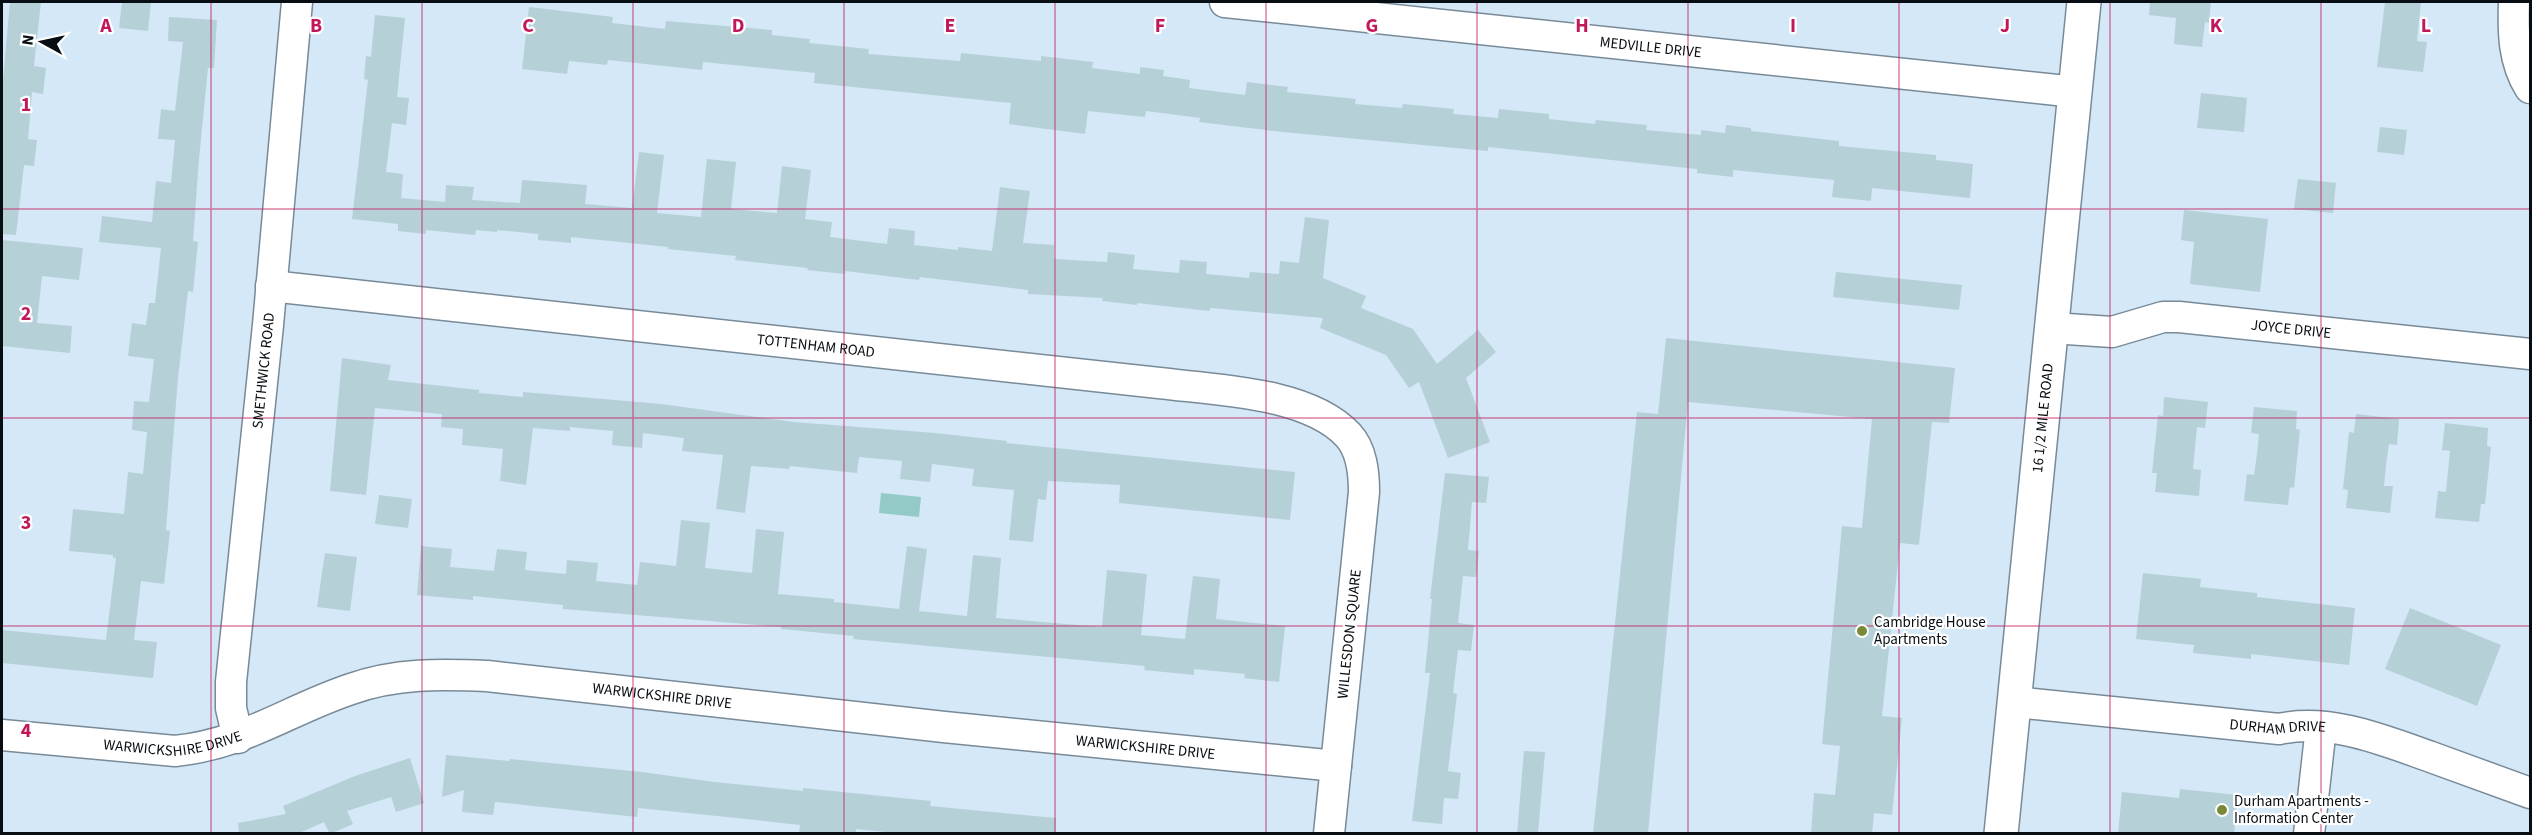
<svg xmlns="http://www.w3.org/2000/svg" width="2532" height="835" font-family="'Source Sans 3',sans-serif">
	<rect width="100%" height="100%" fill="#d4e8f7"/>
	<path fill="#93cac8" d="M881 493 921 497 919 517 879 513Z"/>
	<path fill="#b6d0d8" d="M10 2H41L34 66 46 68 43 94 32 92 28 139 37 140 34 166 24 165 16 235 2 234V91Z
		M122 2H151L148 31 119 28Z
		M2150 2H2211L2209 23 2205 22 2202 47 2174 44 2176 18 2149 15Z
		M2385 2H2421L2417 41 2427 42 2423 72 2377 67Z
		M529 7 613 17 612 23 665 29 666 21 772 30V35L810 39 809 43 869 49 868 54 960 61 961 53 1041 61V56L1093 62 1092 68 1140 74V67L1164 70 1163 76 1190 80 1189 88 1245 95 1247 82 1288 87 1287 92 1356 99 1355 104 1402 108 1403 104 1454 109 1453 114 1498 118 1499 109 1549 114V119L1595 124 1596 120 1647 125 1646 130 1701 135V130L1725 133 1726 125 1751 128V131L1839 141V146L1936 155V160L1973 164 1970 198 1872 188 1871 201 1832 197 1834 180 1733 170V177L1697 173V169L1488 147V151L1282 132 1199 122 1200 118 1146 111 1145 117 1088 111 1085 134 1009 124 1011 103 814 83 815 73 703 62 702 70 608 60 607 65 569 61 567 74 522 69Z
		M375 15 405 18 397 97 409 98 406 125 392 123 386 172 403 174 401 198 445 202 446 185 474 187 472 200 520 203 522 180 587 185 585 204 632 208 639 152 664 155 657 213 701 217 707 159 736 162 731 209 777 213 782 166 811 170 805 219 832 222 830 237 887 244 889 228 915 231 914 245 958 250V247L992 251 1000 187 1030 191 1023 243 1054 245V259L1107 262 1108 252 1135 255 1133 269 1179 273 1180 260 1207 262 1206 274 1249 278 1250 272 1279 274 1280 261 1299 263 1305 217 1329 220 1323 278 1366 296 1361 308 1413 329 1437 364 1478 330 1496 352 1466 378 1490 442 1448 458 1419 382 1409 388 1386 355 1320 328 1323 318 1210 308V311L1137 303V305L1102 301 1103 298 1028 294V290L920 277 919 280 845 271V274L807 270 808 268 735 260 736 256 668 249V247L571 237V243L538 240V234L497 230V232L476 230 475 235 426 230V234L398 231V224L352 219 368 80 364 79 366 56 371 57Z
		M169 17 217 20 214 68H208L199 159 193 241 198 242 193 292 188 291 178 378 166 530 170 531 164 584 141 581 134 640 157 642 153 678 2 663V630L106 640 116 558H113V555L69 551 73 509 124 514 128 472 143 474 147 432 132 430 134 401 149 402 154 359 128 356 132 323 146 325 149 303H155L161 248 99 242 102 216 152 222 156 181 171 183 175 140 158 139 161 109 175 111 183 42 168 41Z
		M2201 93 2247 98 2244 132 2197 128Z
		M2380 127 2407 130 2404 155 2377 152Z
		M2298 179 2336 183 2333 213 2294 209Z
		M2184 210 2268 219 2260 292 2190 284 2194 242 2181 240Z
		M2 240 83 248 79 280 42 276 37 323 72 326 70 353 2 346Z
		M1836 272 1962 285 1959 310 1833 297Z
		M1666 338 1955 368 1949 423 1932 422 1919 545 1900 543 1882 716 1902 718 1892 815 1874 813 1872 834H1811L1814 793 1835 795 1840 746 1822 744 1842 526 1862 528 1872 419 1688 402 1648 834H1593L1637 412 1658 414Z
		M342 358 391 365 388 380 479 390V393L523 397V392L661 404 794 422 935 433 1007 441 1006 443 1295 472 1290 520 1119 503 1120 485 1048 481 1046 500 1038 499 1033 542 1009 540 1014 490 972 486 974 469 932 464 930 482 900 479 902 461 859 457 857 473 790 466 789 469 751 466 745 513 716 509 723 455 682 451 684 438 643 433 642 448 612 445 613 431 570 427V431L533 428 526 485 500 481 503 449 462 445 463 429 441 427 442 414 375 408 366 495 330 491Z
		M2164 397 2208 402 2205 428 2197 427 2193 469 2201 470 2199 496 2155 492 2157 473H2152L2158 415 2163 416Z
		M2254 407 2297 411 2296 429 2300 430 2294 488 2290 487 2288 505 2244 501 2247 474 2254 475 2257 454 2259 434 2251 433Z
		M2356 414 2399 419 2397 445 2389 444 2386 465 2384 486H2393L2390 513 2346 508 2348 490 2343 489 2346 461 2349 432 2354 433Z
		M2445 423 2488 428 2487 446 2491 447 2488 476 2485 504H2481L2479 522 2435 518 2438 491 2446 492 2448 471 2450 451 2442 450Z
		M1445 473 1489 477 1486 503 1472 502 1468 550 1479 551 1476 577 1463 576 1458 623 1474 625 1471 651 1458 650 1453 693 1457 694 1448 771 1461 773 1458 799 1444 798 1442 824 1412 821 1430 673H1425L1432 599H1430Z
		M379 495 412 499 408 528 375 524Z
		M681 520 710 523 705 568 752 573 756 529 784 532 778 594 834 599V602L899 609 907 546 927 549 919 611 967 616 973 555 1001 558 996 618 1102 627 1107 570 1147 574 1141 635 1185 639 1193 576 1220 579 1216 619 1285 626 1279 682 1244 678 1245 674 1194 669V675L1144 670 1145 666 853 639 854 636 781 629V627L563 609V605L473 596V600L417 595 421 546 452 549 450 567 494 571 497 549 527 552 525 570 566 574 567 560 598 563 596 581 637 585 640 562 676 566Z
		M325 553 357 557 350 611 317 607Z
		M2143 573 2201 579 2200 587 2257 593V597L2355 608 2349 665 2251 654V659L2193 653 2194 645 2136 639Z
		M2410 608 2501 645 2477 706 2385 669Z
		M1524 751 1545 752 1538 834H1517Z
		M446 755 509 761 510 759 642 772 714 782 803 791V788L931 801 930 806 1056 818V834H905L856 829V834H799L800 825 737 818 638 808 637 817 495 802 493 815 462 812 464 790 442 797Z
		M410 758 424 803 396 812 391 797 347 811 353 824 330 834 324 822 297 834H239L238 823 286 814 283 806 355 776Z
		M2180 789 2238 795 2234 834H2118L2122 792 2179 798Z"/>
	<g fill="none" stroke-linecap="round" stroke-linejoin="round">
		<g stroke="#788a98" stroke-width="33">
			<g id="minor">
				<path id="s1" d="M1225 2 2076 92"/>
				<path d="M2514 2C2513 32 2513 61 2530 88"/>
				<path id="s2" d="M271 286 1159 383C1216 390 1308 392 1348 435 1362 450 1364 473 1364 492L1329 834"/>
				<path id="s3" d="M2052 328 2112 332 2163 317H2179L2530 354"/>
				<path id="s4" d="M2015 702 2279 729C2330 718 2383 740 2431 757 2464 769 2497 781 2530 793"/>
				<path id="s5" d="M2 735 175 751C244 744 288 710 351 689 396 673 441 674 487 676L944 727 1336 766"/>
				<path id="s6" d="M238 738 231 708V682L268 325 297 2"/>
				<path d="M2309 834 2321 727"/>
			</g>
		</g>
		<g stroke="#788a98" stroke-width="36">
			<g id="tertiary">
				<path id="s7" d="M2001 834 2084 2"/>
			</g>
		</g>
		<use href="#minor" stroke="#fff" stroke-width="30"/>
		<use href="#tertiary" stroke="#fff" stroke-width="33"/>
	</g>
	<path fill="none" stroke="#c2185b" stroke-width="1.5" stroke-opacity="0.55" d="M211 2V834M422 2V834M633 2V834M844 2V834M1055 2V834M1266 2V834M1477 2V834M1688 2V834M1899 2V834M2110 2V834M2321 2V834M2 209H2530M2 418H2530M2 626H2530"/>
	<g fill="#7a8937" stroke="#fff" stroke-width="2">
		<circle cx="1862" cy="631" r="6"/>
		<circle cx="2222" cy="810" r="6"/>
	</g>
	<g text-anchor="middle" stroke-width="4.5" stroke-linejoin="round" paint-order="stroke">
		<g font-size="15" fill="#070d12" stroke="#fff">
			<text dy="5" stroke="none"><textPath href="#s1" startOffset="428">MEDVILLE DRIVE</textPath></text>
			<text dy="5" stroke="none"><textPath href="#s3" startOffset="242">JOYCE DRIVE</textPath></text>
			<text dy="5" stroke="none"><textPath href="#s2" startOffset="548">TOTTENHAM ROAD</textPath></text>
			<text dy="5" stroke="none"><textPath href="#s6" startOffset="370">SMETHWICK ROAD</textPath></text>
			<text dy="5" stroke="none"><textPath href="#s7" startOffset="418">16 1/2 MILE ROAD</textPath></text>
			<text transform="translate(1349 634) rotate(-84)" y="5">WILLESDON SQUARE</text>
			<text dy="5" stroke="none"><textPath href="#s5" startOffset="675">WARWICKSHIRE DRIVE</textPath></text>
			<text dy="5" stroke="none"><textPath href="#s4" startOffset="264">DURHAM DRIVE</textPath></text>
			<text dy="5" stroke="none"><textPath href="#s5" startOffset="172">WARWICKSHIRE DRIVE</textPath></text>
			<text dy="5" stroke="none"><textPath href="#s5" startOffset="1161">WARWICKSHIRE DRIVE</textPath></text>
		</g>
		<g font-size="15" fill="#070d12" stroke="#fff" text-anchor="start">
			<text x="1874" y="627">Cambridge House<tspan x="1874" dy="17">Apartments</tspan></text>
			<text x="2234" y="806">Durham Apartments -<tspan x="2234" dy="17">Information Center</tspan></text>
		</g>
	</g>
	<g font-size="20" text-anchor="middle" font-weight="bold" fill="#c2185b" stroke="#fff" stroke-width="4.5" stroke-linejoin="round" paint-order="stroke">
		<text x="106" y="32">A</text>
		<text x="316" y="32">B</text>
		<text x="528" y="32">C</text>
		<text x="738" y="32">D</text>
		<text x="950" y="32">E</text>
		<text x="1160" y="32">F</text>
		<text x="1372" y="32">G</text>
		<text x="1582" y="32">H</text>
		<text x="1793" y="32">I</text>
		<text x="2005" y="32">J</text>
		<text x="2216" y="32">K</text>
		<text x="2426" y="32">L</text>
		<text x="26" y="111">1</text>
		<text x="26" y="320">2</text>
		<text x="26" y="529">3</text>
		<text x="26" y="737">4</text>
	</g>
	<rect width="2532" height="835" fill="none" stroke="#070d12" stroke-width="6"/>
	<g transform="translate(42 42) rotate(278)" stroke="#ffffff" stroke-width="4.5" paint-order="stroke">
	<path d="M0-4.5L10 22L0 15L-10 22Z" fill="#070d12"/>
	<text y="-9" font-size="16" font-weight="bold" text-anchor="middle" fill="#070d12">N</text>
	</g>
</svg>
